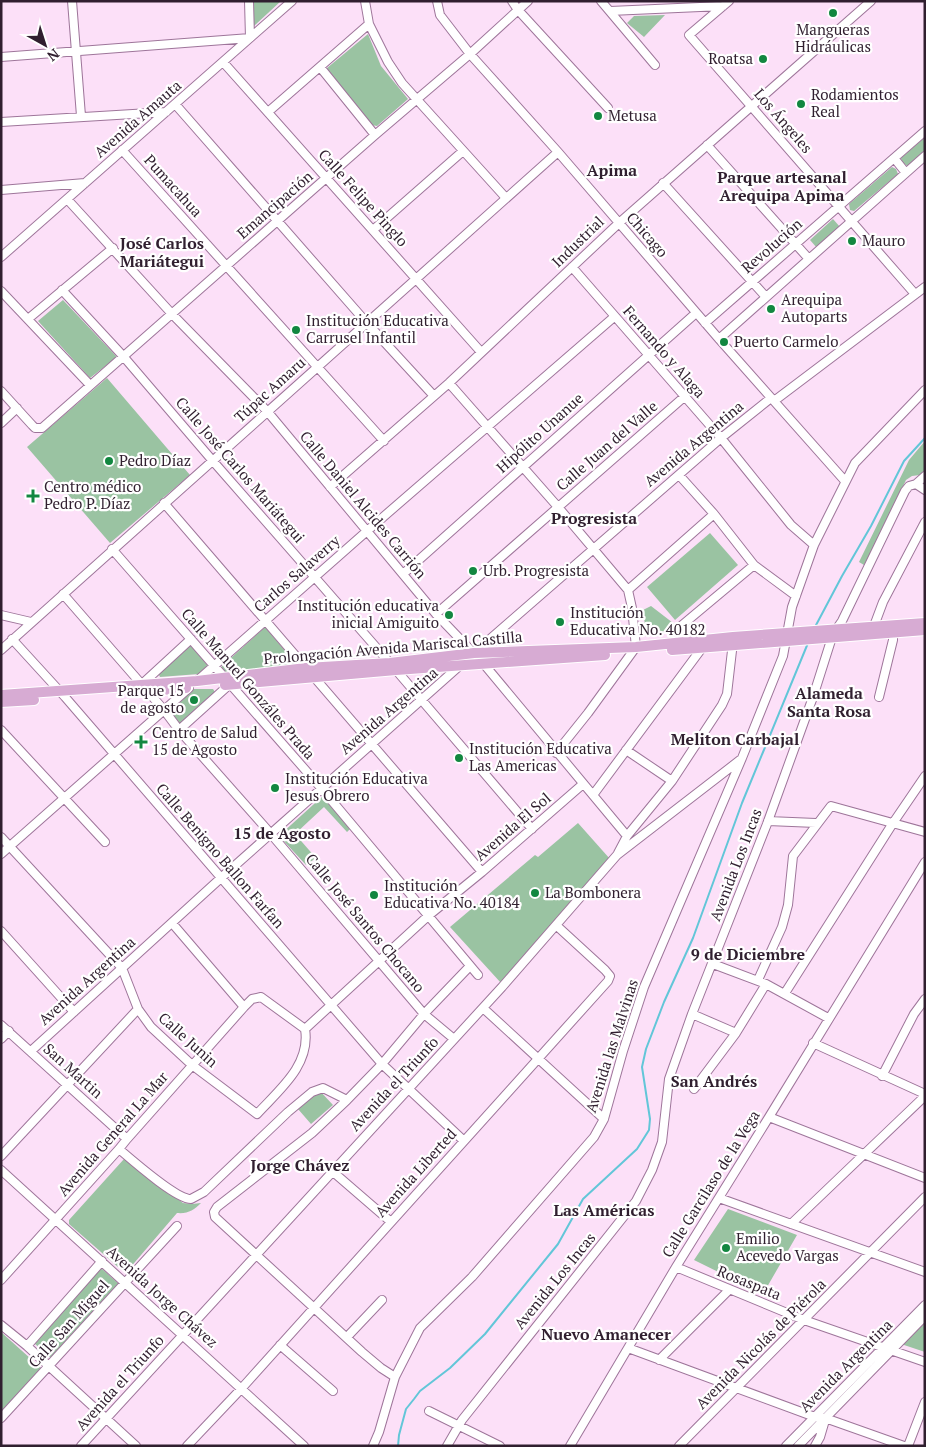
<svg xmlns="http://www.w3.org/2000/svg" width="926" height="1447" font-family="'PT Serif',serif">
	<rect width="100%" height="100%" fill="#fce0f8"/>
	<path fill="#9ac3a2" d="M254 1H281L254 26Z
		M665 15 644 37 627 23 634 16Z
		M368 34 381 66 408 99 377 126 371 125 329 75 327 68Z
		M925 137V150L908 166 902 163 901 158Z
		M892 167 896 169 898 174 854 211 850 210 849 204Z
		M833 219 840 227 817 248 810 240Z
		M63 300 117 357 90 378 38 321Z
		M107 378 190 475 110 543 27 447Z
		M925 441V470L920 475 912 476 906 480 873 549 864 565 859 562 909 460Z
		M710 533 738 565 675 620 647 587Z
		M651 606 677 626 678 630 646 633 643 610Z
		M265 627 298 666 226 674 221 667Z
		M191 644 209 664 199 674 160 677 158 673Z
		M190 689H213L215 692 180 724 167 709Z
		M325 794 353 826 347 832 324 807 295 834 316 858 306 865 280 837 281 834Z
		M578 823 610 859 501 983 450 927 535 855 538 857Z
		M319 1090 333 1105 311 1124 298 1109Z
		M124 1159H129L183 1203 192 1204 201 1203C194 1210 188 1214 177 1213L129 1269 118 1267 69 1224V1220Z
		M728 1209 797 1235 763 1294 694 1260Z
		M100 1267 120 1285 52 1359 34 1343Z
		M925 1322V1352L901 1344Z
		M1 1332 41 1368 1 1412Z"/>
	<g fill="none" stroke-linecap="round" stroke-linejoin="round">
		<path stroke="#62c6d8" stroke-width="2" d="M815 627 842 576 871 526 904 461 925 438
			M398 1446 399 1435 406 1409 414 1399 420 1391 450 1368 485 1334 558 1244 583 1199 637 1149 649 1130 650 1119 642 1067 646 1049 664 1002 693 938 742 803 808 643"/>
		<g stroke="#9e759a" stroke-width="10">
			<path id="minor" d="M72 1 81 116
				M365 1 369 24 388 62 402 83 506 198
				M437 1 440 15 470 54 558 152 719 339 845 481
				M512 1 518 10 608 108
				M601 1 655 65
				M729 1 689 35 915 294
				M610 11 723 6
				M1 57 250 38 249 1
				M223 62 481 352
				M320 67 375 135
				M175 104 366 322 434 396
				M268 112 369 24
				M1 122 166 112
				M707 145 809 259
				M122 150 384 441
				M894 158 906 173
				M663 183 766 297
				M1 190 85 183
				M67 199 172 314 267 411 436 614 483 663 627 836
				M373 230 463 151
				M1 257 292 1
				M572 267 721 438 791 525 814 545
				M62 290 123 356 212 460 396 670 532 829
				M1 291 90 385
				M28 319 113 248
				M705 323 925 131
				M719 339 925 156
				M449 383 558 507 628 590 632 608 636 647 588 713 556 753
				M1 391 32 425 35 428H42L375 135 470 54 528 1
				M774 401 925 287
				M1 423 17 408
				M679 475 714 514 754 565 796 596
				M916 484 925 490
				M330 487 449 383 619 223 871 1
				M164 503 482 872
				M112 549 322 789 478 975
				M403 574 696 313
				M628 590 714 514
				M63 594 164 710 179 730 271 834 424 1014 454 1039
				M436 614 684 397
				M1 615 31 622
				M874 626 883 602 925 522
				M12 639 65 697 382 1064 464 1141
				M682 647 681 626 754 565
				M1 650 558 152
				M198 680 367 531 614 317
				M141 685 191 639
				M879 697 893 640V627
				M1 730 105 842
				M179 730 230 684
				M626 750 672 781
				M593 795 702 648
				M768 821 816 823
				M1 837 122 968 138 1009 151 1027 192 1065 257 1114C279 1090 311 1065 305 1029L261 997 252 999 244 1007 127 1139 119 1149 1 1280
				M618 853 627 836 672 781 722 705 727 694 733 642
				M1 854 189 688
				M172 923 244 1007
				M1 931 74 1012
				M713 964 766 984 828 1018
				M758 980 782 927 788 905 793 856 831 806 925 832
				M785 993 893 823 925 776
				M483 1008 604 1119
				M692 1014 736 1033
				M1 1025 127 1139
				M305 1029 428 916 482 872 583 784
				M1 1039 9 1031
				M813 1043 925 1094
				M31 1051 222 877 474 653 721 438 771 398
				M882 1076 914 1014 925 999
				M694 1089 736 1033 766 984
				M769 1117 925 1178
				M119 1149C132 1160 176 1199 191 1199L204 1192 288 1112 312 1092 323 1088 347 1100
				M1 1156 138 1009
				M1 1170 304 1446
				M332 1171 391 1222
				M719 1198 925 1272
				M791 1224 925 1096
				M676 1267 804 1320 925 1362
				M1 1325 27 1346 136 1446
				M347 1337 382 1300
				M280 1345 333 1391
				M27 1346 102 1261
				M628 1348 815 1417 825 1418 904 1446
				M659 1360 729 1290
				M395 1377 381 1368 362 1352 215 1217 214 1212 217 1207 312 1133 347 1100 382 1064 424 1014 470 966
				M429 1411 500 1446
				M1 1418 177 1226
				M81 1446 502 987 617 855 740 760
				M187 1446 241 1389 608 981 610 976 605 970 557 926
				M373 1446 379 1432 395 1377 420 1328 472 1277 594 1137 604 1119 623 1051 644 987 742 758 783 656 792 607 814 545 855 463 925 390
				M447 1446 462 1420 636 1201 652 1170 662 1142 669 1079 692 1014 767 824 813 697 833 634 842 621 905 491 909 486 916 484 925 476
				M570 1446 676 1267 769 1117 925 862
				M679 1446 925 1197
				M786 1446 925 1305
				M798 1446 925 1316
				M815 1446 820 1437 825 1420
				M908 1446 925 1402"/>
		</g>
		<g stroke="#fff" stroke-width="12">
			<path id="major" d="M672 650 925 630
				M225 685 396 670 605 655
				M138 692 186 688
				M1 695 197 681 306 668 390 663 474 653 636 647 733 637 925 623
				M1 702 34 700"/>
		</g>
		<use href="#minor" stroke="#fff" stroke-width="8"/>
		<use href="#major" stroke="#d7abd3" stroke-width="10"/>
	</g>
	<g fill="#128740" stroke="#fff" stroke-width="2">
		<circle cx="833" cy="13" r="5"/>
		<circle cx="763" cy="59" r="5"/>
		<circle cx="801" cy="104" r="5"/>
		<circle cx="598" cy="116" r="5"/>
		<circle cx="852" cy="241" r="5"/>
		<circle cx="771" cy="309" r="5"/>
		<circle cx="296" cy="330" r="5"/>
		<circle cx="724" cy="342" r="5"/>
		<circle cx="109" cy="461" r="5"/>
		<path d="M30.5 488.5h5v5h5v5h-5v5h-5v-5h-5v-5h5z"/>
		<circle cx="473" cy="571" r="5"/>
		<circle cx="449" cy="615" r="5"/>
		<circle cx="560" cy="622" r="5"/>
		<circle cx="194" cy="700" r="5"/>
		<path d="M138.5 734.5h5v5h5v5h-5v5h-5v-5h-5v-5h5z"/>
		<circle cx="459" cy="758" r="5"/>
		<circle cx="275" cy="788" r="5"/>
		<circle cx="535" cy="893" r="5"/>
		<circle cx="374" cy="895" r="5"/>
		<circle cx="726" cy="1248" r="5"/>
	</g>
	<g text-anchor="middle" stroke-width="4.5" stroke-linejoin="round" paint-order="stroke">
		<g font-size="15" fill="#301f2f" stroke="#fff" text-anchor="start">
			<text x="833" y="35" text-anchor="middle">Mangueras<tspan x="833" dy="17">Hidráulicas</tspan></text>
			<text x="753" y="64" text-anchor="end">Roatsa</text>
			<text x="811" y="100">Rodamientos<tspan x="811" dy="17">Real</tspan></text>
			<text x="608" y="121">Metusa</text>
			<text x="862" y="246">Mauro</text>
			<text x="781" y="305">Arequipa<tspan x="781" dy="17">Autoparts</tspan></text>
			<text x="306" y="326">Institución Educativa<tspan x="306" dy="17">Carrusel Infantil</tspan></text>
			<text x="734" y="347">Puerto Carmelo</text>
			<text x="119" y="466">Pedro Díaz</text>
			<text x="44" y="492">Centro médico<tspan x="44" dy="17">Pedro P. Díaz</tspan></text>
			<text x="483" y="576">Urb. Progresista</text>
			<text x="439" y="611" text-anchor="end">Institución educativa<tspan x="439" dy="17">inicial Amiguito</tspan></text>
			<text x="570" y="618">Institución<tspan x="570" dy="17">Educativa No. 40182</tspan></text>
			<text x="184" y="696" text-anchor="end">Parque 15<tspan x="184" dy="17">de agosto</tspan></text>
			<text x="152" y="738">Centro de Salud<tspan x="152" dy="17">15 de Agosto</tspan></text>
			<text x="469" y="754">Institución Educativa<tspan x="469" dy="17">Las Americas</tspan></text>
			<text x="285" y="784">Institución Educativa<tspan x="285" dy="17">Jesus Obrero</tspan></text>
			<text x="384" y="891">Institución<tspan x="384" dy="17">Educativa No. 40184</tspan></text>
			<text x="545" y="898">La Bombonera</text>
			<text x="736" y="1244">Emilio<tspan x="736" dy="17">Acevedo Vargas</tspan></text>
		</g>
		<g font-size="15" fill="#301f2f" stroke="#fff">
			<text transform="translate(138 119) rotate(-41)" y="5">Avenida Amauta</text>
			<text transform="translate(783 121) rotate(49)" y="5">Los Ángeles</text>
			<text transform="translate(173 186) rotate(48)" y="5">Pumacahua</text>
			<text transform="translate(363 198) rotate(48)" y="5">Calle Felipe Pinglo</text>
			<text transform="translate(275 205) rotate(-41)" y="5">Emancipación</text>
			<text transform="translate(647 235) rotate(49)" y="5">Chicago</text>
			<text transform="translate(578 242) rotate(-44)" y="5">Industrial</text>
			<text transform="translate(772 246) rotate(-41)" y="5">Revolución</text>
			<text transform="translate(664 352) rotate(49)" y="5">Fernando y Alaga</text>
			<text transform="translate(270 390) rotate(-42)" y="5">Túpac Amaru</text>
			<text transform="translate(540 433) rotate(-42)" y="5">Hipólito Unanue</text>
			<text transform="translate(694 444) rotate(-40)" y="5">Avenida Argentina</text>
			<text transform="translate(607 446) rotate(-41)" y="5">Calle Juan del Valle</text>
			<text transform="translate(240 470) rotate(49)" y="5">Calle José Carlos Mariátegui</text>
			<text transform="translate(363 505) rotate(50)" y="5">Calle Daniel Alcides Carrión</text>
			<text transform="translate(297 574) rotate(-41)" y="5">Carlos Salaverry</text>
			<text transform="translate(393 648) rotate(-5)" y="5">Prolongación Avenida Mariscal Castilla</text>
			<text transform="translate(248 684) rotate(49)" y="5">Calle Manuel Gonzáles Prada</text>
			<text transform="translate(389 711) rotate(-41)" y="5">Avenida Argentina</text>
			<text transform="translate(513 827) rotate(-41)" y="5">Avenida El Sol</text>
			<text transform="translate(220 856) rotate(49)" y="5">Calle Benigno Ballon Farfan</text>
			<text transform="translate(736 865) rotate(-69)" y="5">Avenida Los Incas</text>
			<text transform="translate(365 923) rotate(50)" y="5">Calle José Santos Chocano</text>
			<text transform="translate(87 981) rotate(-42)" y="5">Avenida Argentina</text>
			<text transform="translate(188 1040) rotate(42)" y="5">Calle Junin</text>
			<text transform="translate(612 1046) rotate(-72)" y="5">Avenida las Malvinas</text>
			<text transform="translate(73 1071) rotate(42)" y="5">San Martin</text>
			<text transform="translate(394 1084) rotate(-47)" y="5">Avenida el Triunfo</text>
			<text transform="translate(113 1134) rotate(-49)" y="5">Avenida General La Mar</text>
			<text transform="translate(416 1173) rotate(-48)" y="5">Avenida Liberted</text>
			<text transform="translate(711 1184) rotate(-58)" y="5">Calle Garcilaso de la Vega</text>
			<text transform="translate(555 1281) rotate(-51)" y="5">Avenida Los Incas</text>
			<text transform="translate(749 1283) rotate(22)" y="5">Rosaspata</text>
			<text transform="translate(162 1297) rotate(42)" y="5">Avenida Jorge Chávez</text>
			<text transform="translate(69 1324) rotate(-48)" y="5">Calle San Miguel</text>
			<text transform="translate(761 1344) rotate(-45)" y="5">Avenida Nicolás de Piérola</text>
			<text transform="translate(846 1366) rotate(-45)" y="5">Avenida Argentina</text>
			<text transform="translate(120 1383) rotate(-48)" y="5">Avenida el Triunfo</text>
		</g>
		<g font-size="16" font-weight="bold" fill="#301f2f" stroke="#fff">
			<text x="612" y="176">Apima</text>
			<text x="782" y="183">Parque artesanal<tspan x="782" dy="18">Arequipa Apima</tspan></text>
			<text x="162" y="249">José Carlos<tspan x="162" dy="18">Mariátegui</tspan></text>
			<text x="594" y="524">Progresista</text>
			<text x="829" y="699">Alameda<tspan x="829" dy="18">Santa Rosa</tspan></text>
			<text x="735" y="745">Meliton Carbajal</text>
			<text x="282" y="839">15 de Agosto</text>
			<text x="748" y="960">9 de Diciembre</text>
			<text x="714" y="1087">San Andrés</text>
			<text x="300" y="1171">Jorge Chávez</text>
			<text x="604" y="1216">Las Américas</text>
			<text x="606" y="1340">Nuevo Amanecer</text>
		</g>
	</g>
	<rect width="926" height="1447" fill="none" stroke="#301f2f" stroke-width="5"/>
	<g transform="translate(45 45) rotate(141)" stroke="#ffffff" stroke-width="4" paint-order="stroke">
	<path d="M0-4L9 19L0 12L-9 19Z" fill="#301f2f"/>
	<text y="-8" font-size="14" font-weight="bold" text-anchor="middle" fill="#301f2f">N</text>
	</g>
</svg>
